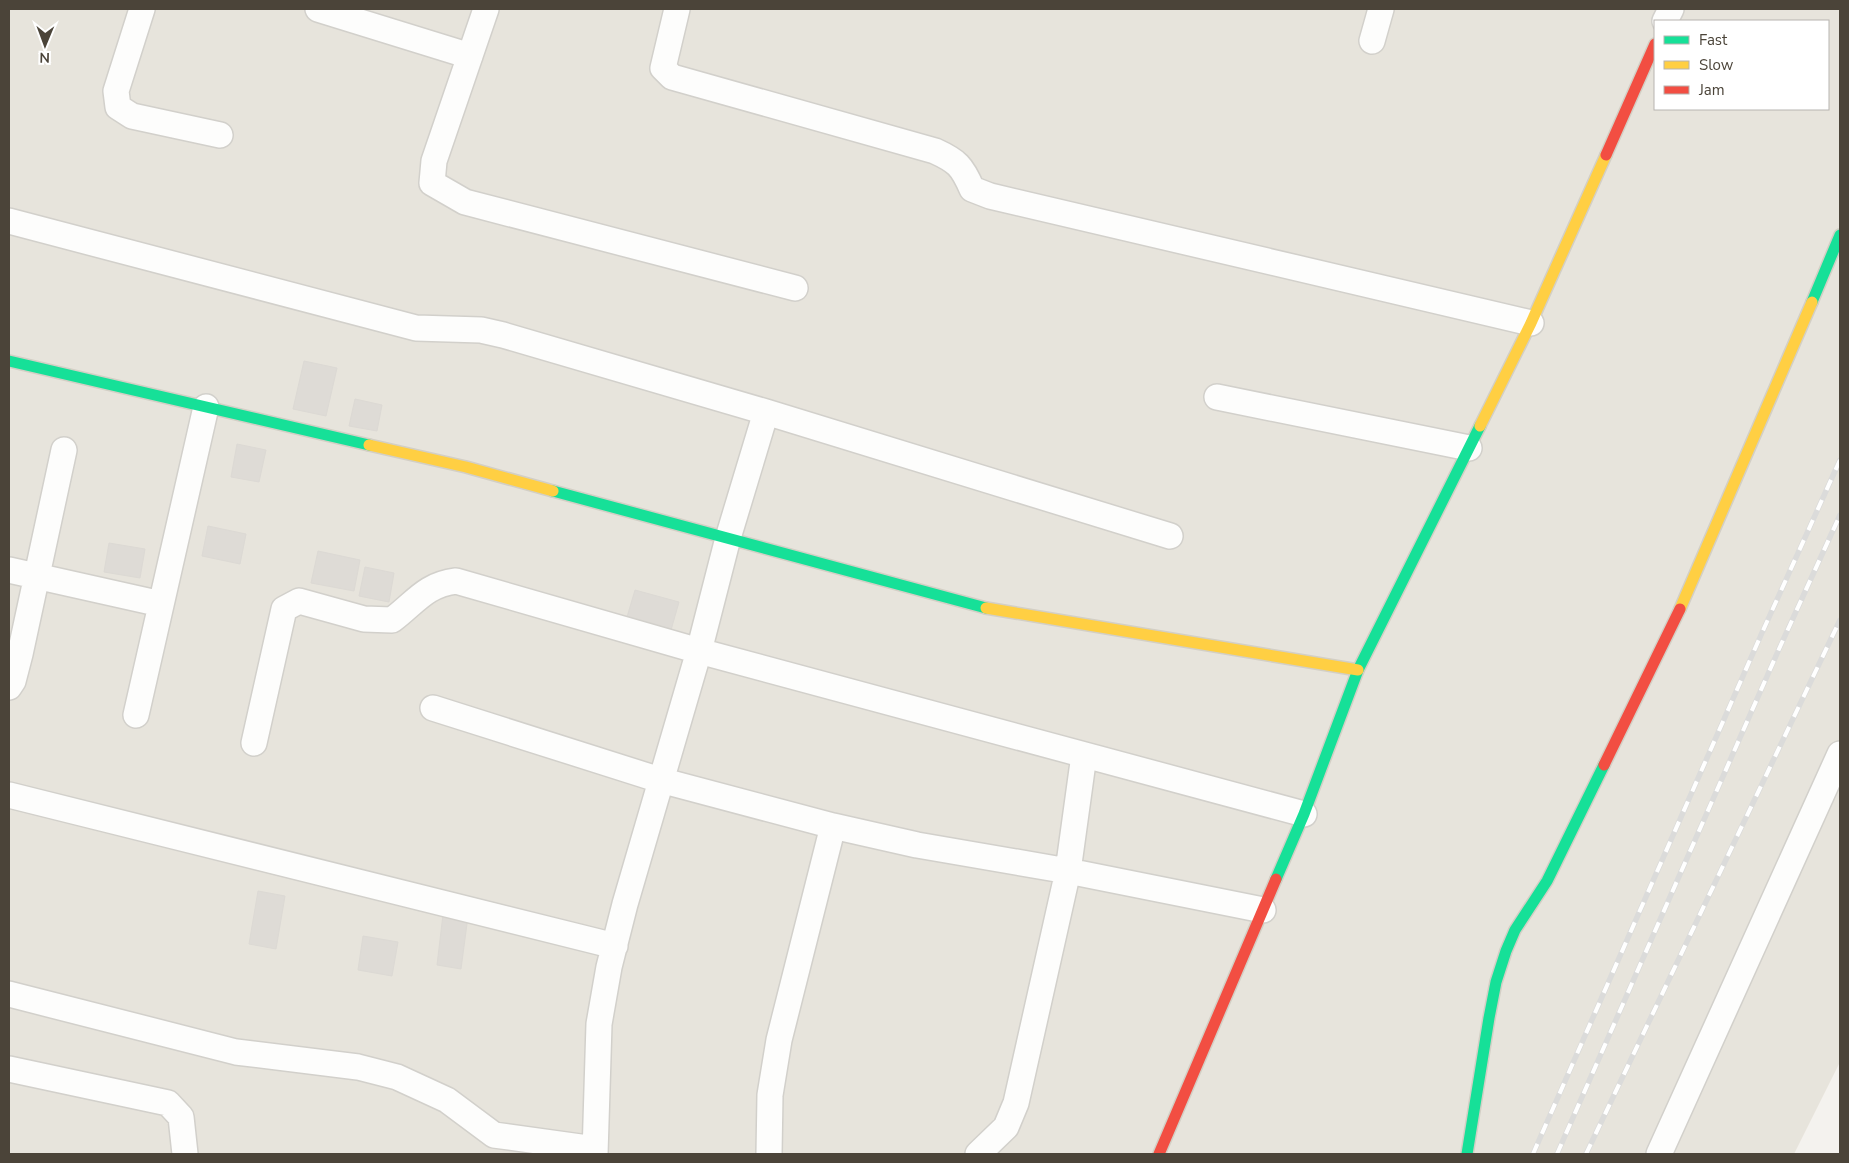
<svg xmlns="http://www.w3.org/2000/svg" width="1849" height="1163" font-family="'Nunito Sans',sans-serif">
	<rect width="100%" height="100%" fill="#f4f2ee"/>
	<path fill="#e7e4dc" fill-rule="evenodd" d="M9 9H1840V1062L1794 1154H9ZM1655 21H1828V109H1655Z"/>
	<path fill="#dedbd6" stroke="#dcd9d4" d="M304 361 337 368 326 416 293 409Z
		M355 399 382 405 377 431 349 426Z
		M237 444 266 450 259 482 231 477Z
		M208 526 246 534 240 564 202 556Z
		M109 543 145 549 140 578 104 572Z
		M318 551 360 560 354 591 311 583Z
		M365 567 394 573 389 602 359 596Z
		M635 590 679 602 671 630 627 617Z
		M258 891 285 896 276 949 249 944Z
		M445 898 470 901 461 969 437 965Z
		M363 936 398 942 392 976 358 970Z"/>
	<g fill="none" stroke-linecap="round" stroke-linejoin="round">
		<g stroke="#d2d0cb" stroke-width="28">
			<path id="street" d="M142 9 116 91 118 107 132 116 220 135
				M318 9 470 56
				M486 9 434 161 432 183 465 202 795 288
				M677 9 663 68 672 77 935 151C957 161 962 166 972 189L990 196 1531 323
				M1665 21 1671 9
				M1372 41 1381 9
				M9 221 416 328 481 330 503 335 766 412 1170 536
				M1217 397 1469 448
				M9 570 161 604
				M9 687 13 681 20 654 64 450
				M433 708 660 780 833 826 917 845 1068 871 1263 910
				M136 715 206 407
				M254 743 284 609 299 601 364 619 392 620C416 602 425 585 456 581L699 651 1304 814
				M9 795 615 946
				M9 994 236 1052 358 1067 397 1077 447 1100 494 1135 595 1149
				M9 1069 168 1103 181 1117 185 1154
				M595 1154 599 1024 609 967 625 904 699 651 728 538 766 412
				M769 1154 770 1095 779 1040 833 826
				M978 1154 1006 1127 1016 1103 1068 871 1084 755
				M1659 1154 1840 754"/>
		</g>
		<g stroke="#d3cfc5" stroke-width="14">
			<path id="fast" d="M1812 302 1840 235
				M9 361 369 445
				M553 491 986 608
				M1276 879 1304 814 1358 670 1480 426
				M1467 1154 1489 1018 1496 982 1506 951 1515 930 1547 881 1604 765"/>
		</g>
		<g stroke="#d3cfc5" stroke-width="14">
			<path id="slow" d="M1480 426 1531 323 1606 155
				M369 445 466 467 553 491
				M986 608 1358 670
				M1680 609 1812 302"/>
		</g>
		<g stroke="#d3cfc5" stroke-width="14">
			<path id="jam" d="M1606 155 1655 44
				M1604 765 1680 609
				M1159 1154 1276 879"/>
		</g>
		<use href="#street" stroke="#fdfdfc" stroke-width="25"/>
		<use href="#fast" stroke="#16e098" stroke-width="11"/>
		<use href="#slow" stroke="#ffcf43" stroke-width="11"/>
		<use href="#jam" stroke="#f24e42" stroke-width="11"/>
		<g stroke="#dbdbda" stroke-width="5.5">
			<path id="rail" d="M1533 1154 1761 635 1840 460
				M1557 1154 1779 649 1840 515
				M1586 1154 1840 620"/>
		</g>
		<use href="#rail" stroke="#fff" stroke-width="4" stroke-dasharray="11" stroke-linecap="butt"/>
	</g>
	<rect width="1849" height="1163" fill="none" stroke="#4b4439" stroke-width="20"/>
	<rect x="1654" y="20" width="175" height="90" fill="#ffffff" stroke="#b7b4b0"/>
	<rect x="1664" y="36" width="25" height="8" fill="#16e098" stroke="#b7b4b0"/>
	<text x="1699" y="45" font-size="15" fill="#4b4439">Fast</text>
	<rect x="1664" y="61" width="25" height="8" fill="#ffcf43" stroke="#b7b4b0"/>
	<text x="1699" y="70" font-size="15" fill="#4b4439">Slow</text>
	<rect x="1664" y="86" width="25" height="8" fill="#f24e42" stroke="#b7b4b0"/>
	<text x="1699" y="95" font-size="15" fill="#4b4439">Jam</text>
	<g transform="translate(45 45) rotate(181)" stroke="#ffffff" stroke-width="4" paint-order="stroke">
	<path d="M0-4L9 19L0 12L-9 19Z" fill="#4b4439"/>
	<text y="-8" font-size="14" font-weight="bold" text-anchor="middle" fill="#4b4439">N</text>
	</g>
</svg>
